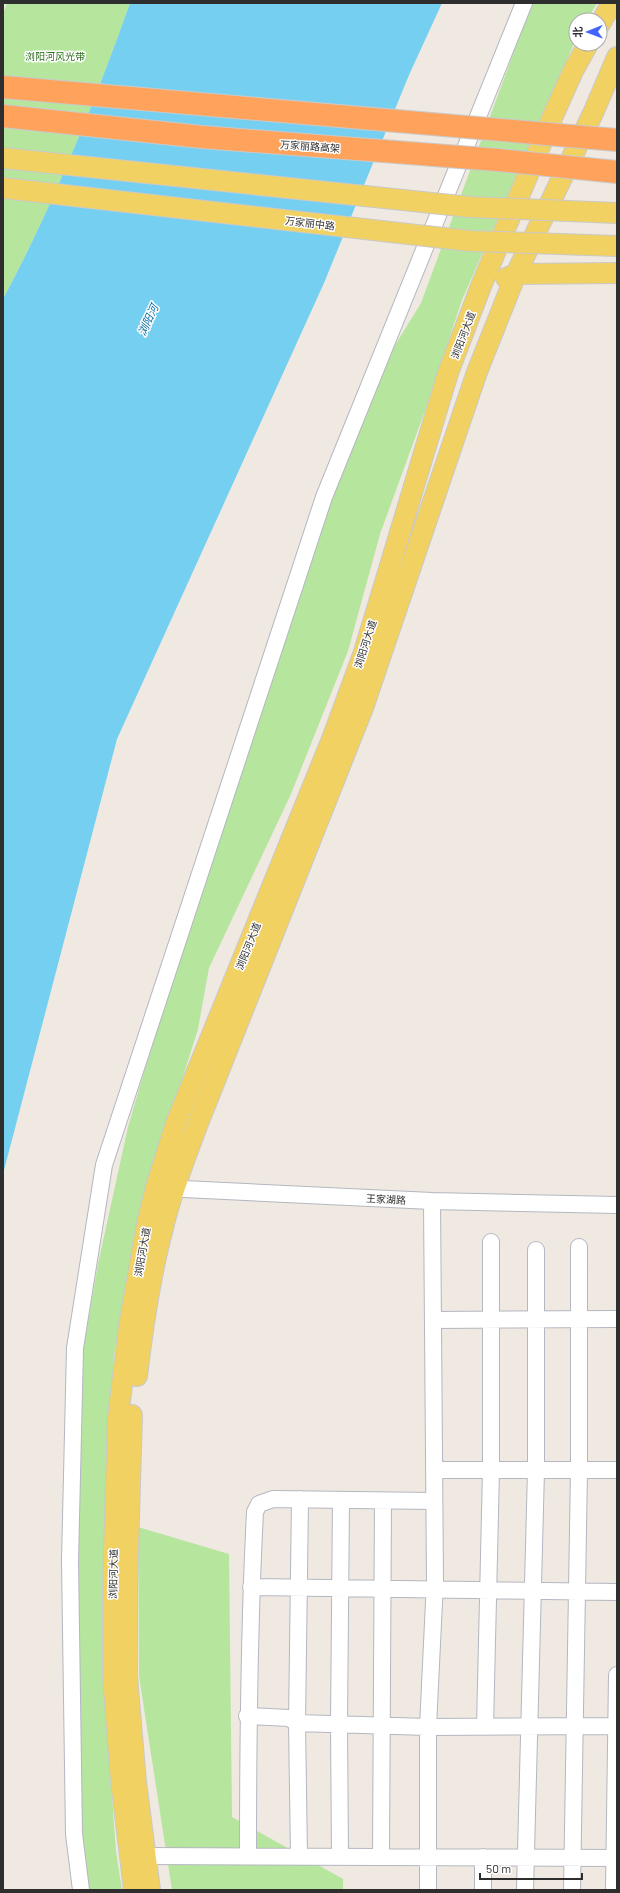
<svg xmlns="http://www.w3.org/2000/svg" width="620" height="1893" font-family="Barlow,'Noto Sans SC',sans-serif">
	<rect width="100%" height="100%" fill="#efe9e1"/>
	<path fill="#b6e59e" d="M7 3H130C94 104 54 204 3 299V14Z
		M532 3H597L587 20H576V39L462 300 426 408 380 534 348 651 291 794 209 968 198 1029 136 1226 114 1355 106 1474 103 1673 116 1851 122 1890H88L79 1825 78 1380 98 1264 128 1127 163 1007 336 479 383 365 421 303Z
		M138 1527 229 1554 232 1817 343 1879V1890H172L139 1676Z"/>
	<path fill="#75cff0" d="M130 3H442L409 75 324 283 117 739 3 1174V299C54 204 94 104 130 3Z"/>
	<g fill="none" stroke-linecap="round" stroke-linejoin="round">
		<g stroke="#b4b7c1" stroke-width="18">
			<path id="minor" d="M163 1188 432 1201 617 1205
				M433 1320 617 1319
				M434 1470H617
				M251 1587 617 1592
				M247 1716 289 1718 297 1723 428 1727 617 1726
				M485 1727 491 1470V1242
				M248 1855C248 1741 249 1626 255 1512L259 1504 273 1499 434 1501
				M145 1856 617 1858
				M299 1856 297 1723 300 1499
				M340 1856 339 1724 341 1500
				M381 1856 383 1501
				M483 1857V1890
				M81 1890 74 1834 70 1561 75 1348 104 1165 324 497 524 3
				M428 1890V1727L435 1581 432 1201
				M525 1890 536 1470V1250
				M572 1890 579 1470V1247
				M614 1890 617 1675"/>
		</g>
		<g stroke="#c9c9c9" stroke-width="22">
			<path id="major" d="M600 24 612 3
				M506 278 516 274 617 273
				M137 1376C143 1326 150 1276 163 1228 171 1193 185 1159 197 1126L363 708 477 372 516 274 594 111 617 57
				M132 1415 127 1586V1676L136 1782 150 1890
				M134 1890 121 1781 113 1676V1587L118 1418 129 1326 147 1224 156 1187 176 1123 332 739 364 652 448 373 481 286 552 118 573 71 588 44"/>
		</g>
		<use href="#minor" stroke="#fff" stroke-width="16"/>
		<use href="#major" stroke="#f2d163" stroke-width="20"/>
		<g stroke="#c9c9c9" stroke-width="22" stroke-linecap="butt">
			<path id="major-bridge" d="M3 158 470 207 617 213
				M3 188 470 241 617 246"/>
		</g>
		<g stroke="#c9c9c9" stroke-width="24" stroke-linecap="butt">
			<path id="highway-bridge" d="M3 87 617 140
				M3 116 202 137 498 160 617 172"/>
		</g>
		<use href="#major-bridge" stroke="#f2d163" stroke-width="20"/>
		<use href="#highway-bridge" stroke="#ffa35c" stroke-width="22"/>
	</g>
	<g text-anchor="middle" stroke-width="3" stroke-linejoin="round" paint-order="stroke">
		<g font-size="10" fill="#2c6e1b" stroke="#fff">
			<text x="55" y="60">浏阳河风光带</text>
		</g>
		<g font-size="10" fill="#2e2e2e" stroke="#fff">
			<text transform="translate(310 146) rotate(4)" y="4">万家丽路高架</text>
			<text transform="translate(310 223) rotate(7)" y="4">万家丽中路</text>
			<text transform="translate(463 335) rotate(-69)" y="4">浏阳河大道</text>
			<text transform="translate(365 644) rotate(-72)" y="4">浏阳河大道</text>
			<text transform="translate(248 946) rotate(-68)" y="4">浏阳河大道</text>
			<text transform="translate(386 1199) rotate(3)" y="4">王家湖路</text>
			<text transform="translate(142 1252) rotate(-80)" y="4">浏阳河大道</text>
			<text transform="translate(113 1574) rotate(-89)" y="4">浏阳河大道</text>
		</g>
		<g font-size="11" font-style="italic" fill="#0d6fa3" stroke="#fff">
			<text transform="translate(148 320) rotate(-65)" y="4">浏阳河</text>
		</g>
	</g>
	<rect width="620" height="1893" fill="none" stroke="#2e2e2e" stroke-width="8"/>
	<g transform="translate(588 32) rotate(269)"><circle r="19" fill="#ffffff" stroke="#ababab"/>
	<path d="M0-3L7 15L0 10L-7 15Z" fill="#4264fb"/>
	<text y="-6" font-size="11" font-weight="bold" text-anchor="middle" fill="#2e2e2e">北</text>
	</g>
	<path d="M480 1873v6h102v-6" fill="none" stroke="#2e2e2e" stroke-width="2"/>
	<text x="486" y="1873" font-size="12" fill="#2e2e2e" stroke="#ffffff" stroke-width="3" paint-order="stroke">50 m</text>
</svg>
